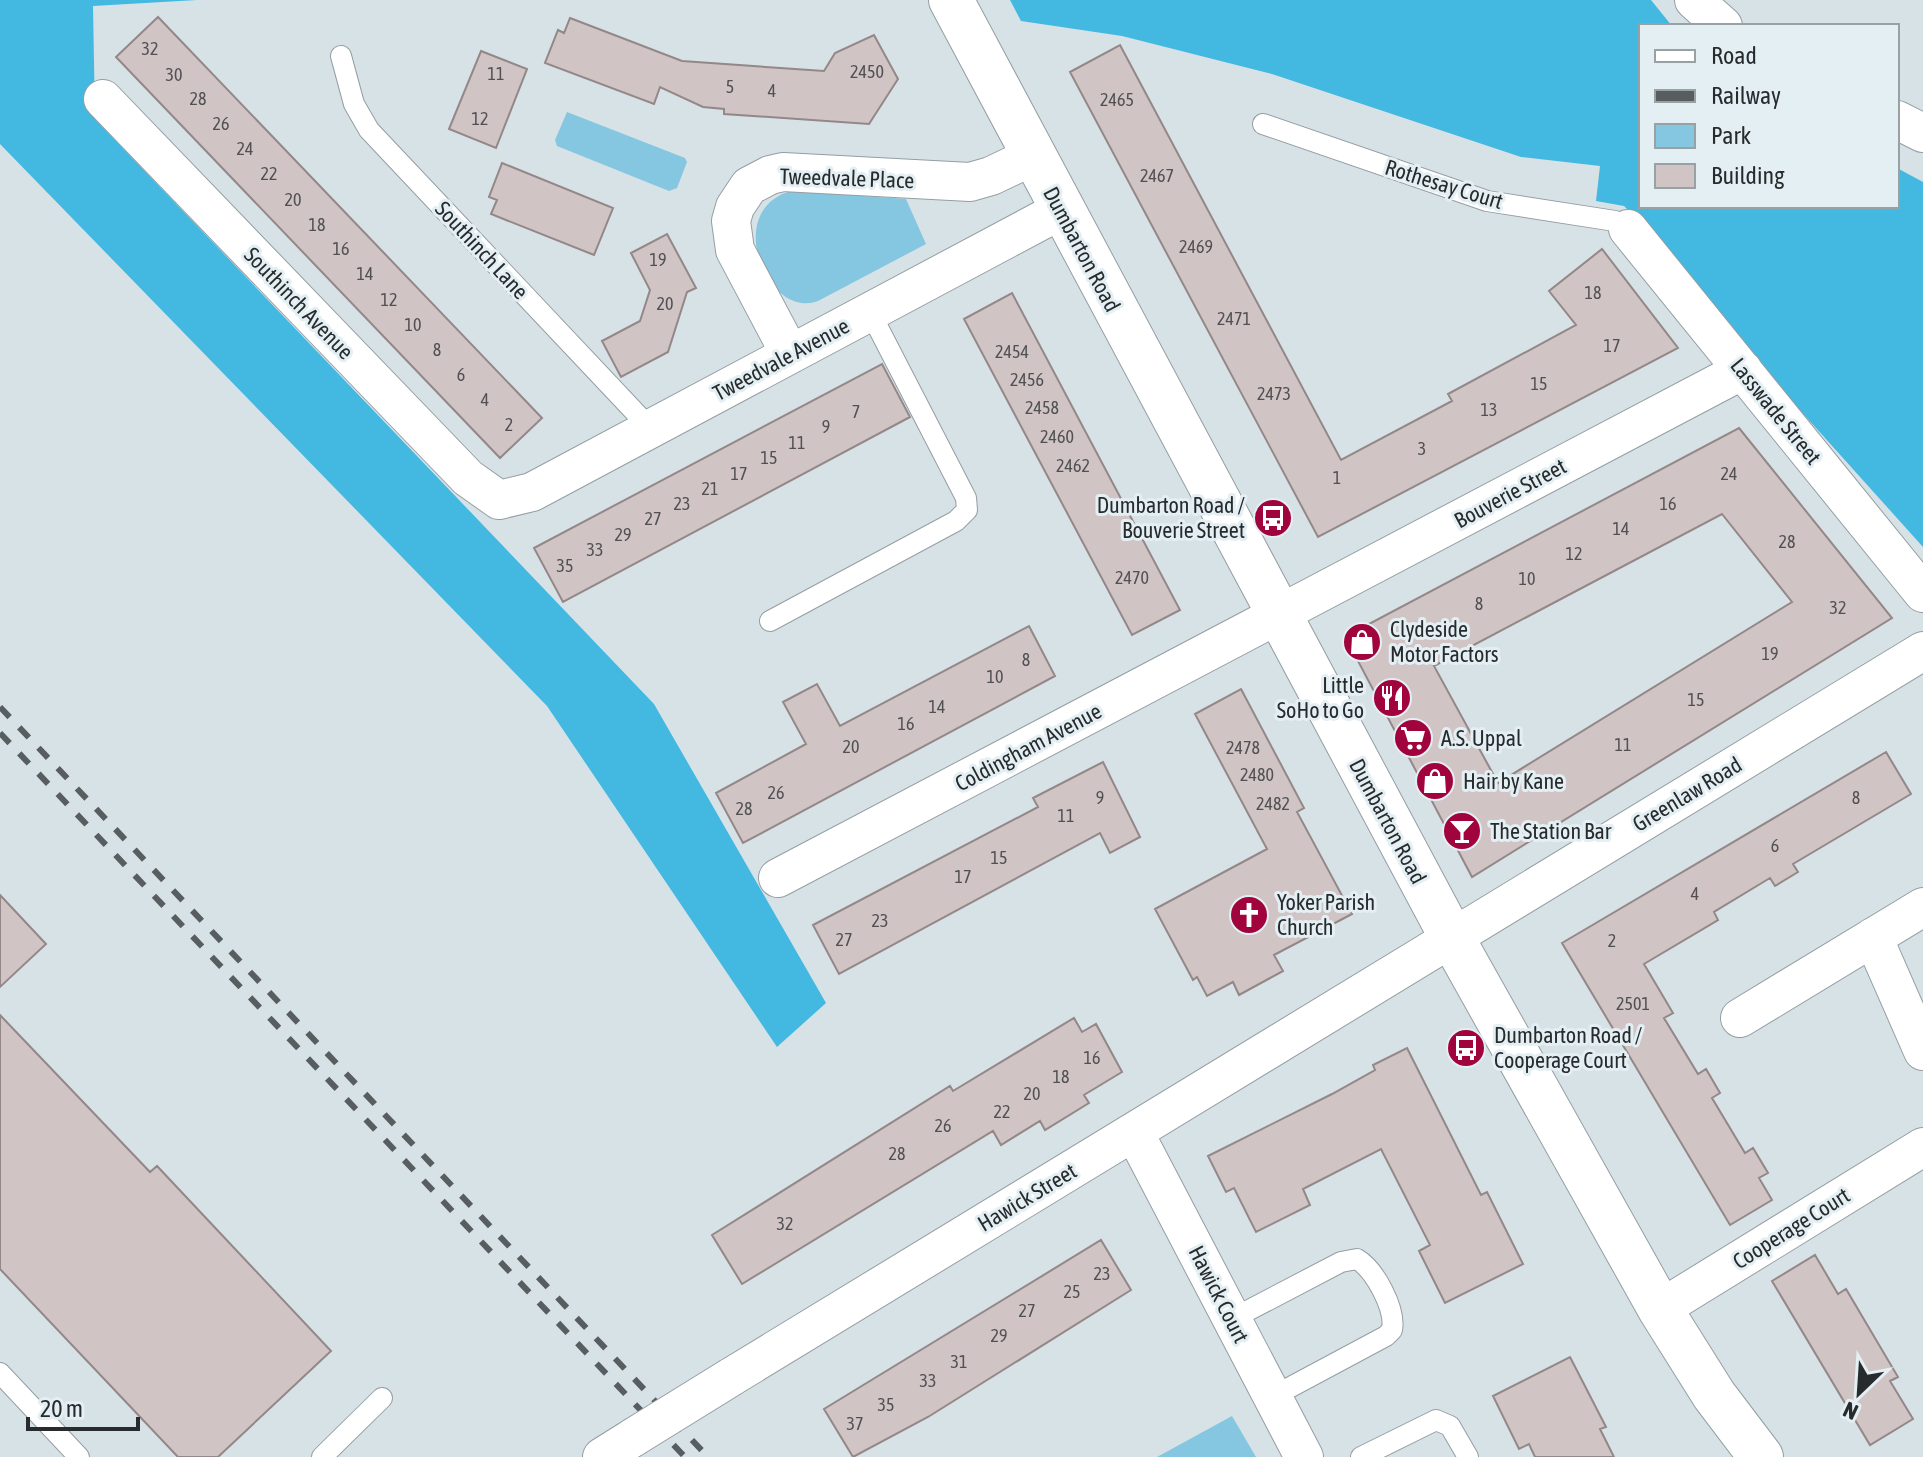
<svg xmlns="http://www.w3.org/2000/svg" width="1923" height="1457" font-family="'Asap Condensed',sans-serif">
	<rect width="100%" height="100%" fill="#d7e2e7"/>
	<path fill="#85c6e0" d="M567 112 685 158 687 162 677 188 669 191 557 146 555 140Z
		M791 191 906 199 926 244 818 301C767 320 722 210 791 191Z
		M1232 1416 1256 1457H1157Z"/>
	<path fill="#43b8e1" d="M0 0H197L93 6 95 119 654 704 826 1003 777 1047 547 706 0 144Z
		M1010 0H1651L1672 26H1641V206H1897V168L1923 182V547L1763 369 1665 247 1624 206 1596 201 1600 166 1521 157 1272 74 1122 36 1021 21Z"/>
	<path fill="#d0c4c5" stroke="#938788" stroke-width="2" fill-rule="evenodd" d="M158 17 542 418 500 458 116 57Z
		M570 18 682 61 824 71 835 53 874 35 898 79 869 124 724 114V109L703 107 660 87 654 104 545 63 558 30 564 33Z
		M1120 45 1341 460 1452 401 1448 394 1576 325 1549 291 1602 249 1678 348 1318 537 1070 72Z
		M481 51 527 69 496 148 449 129Z
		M502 163 613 208 594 255 491 214 497 200 489 197Z
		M667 234 696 288 687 292 668 352 621 377 602 341 640 321 650 290 631 253Z
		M1012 293 1180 610 1132 635 964 319Z
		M882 364 910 417 563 602 534 548Z
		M1739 428 1892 618 1472 877 1349 644 1352 633ZM1722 514 1792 602 1498 783 1434 666Z
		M1029 626 1055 676 743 843 716 793 806 744 783 702 817 684 840 726Z
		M1241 689 1304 808 1297 812 1352 914 1274 955 1283 971 1239 995 1233 982 1207 996 1197 977 1193 980 1155 909 1267 849 1195 714Z
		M1886 752 1911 794 1793 864 1798 872 1775 886 1770 878 1714 912 1718 920 1644 964 1673 1013 1664 1018 1698 1074 1706 1069 1720 1093 1712 1098 1745 1153 1753 1148 1768 1173 1759 1178 1772 1200 1730 1225 1562 943Z
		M1103 762 1140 837 1110 853 1100 833 839 974 813 925 1038 807 1033 798Z
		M0 895 46 944 0 987Z
		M0 1015 150 1172 157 1166 331 1351 218 1457H178L0 1269Z
		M1074 1018 1082 1032 1096 1024 1122 1072 1084 1095 1089 1103 1045 1130 1040 1121 1001 1145 993 1131 742 1284 712 1235 950 1086 953 1091Z
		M1407 1048 1481 1195 1487 1192 1523 1264 1445 1303 1419 1251 1430 1245 1381 1149 1303 1189 1310 1205 1256 1232 1234 1188 1226 1192 1208 1156 1332 1094 1375 1070 1373 1065Z
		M1101 1240 1131 1290 928 1417 853 1457 824 1409Z
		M1815 1255 1838 1294 1846 1289 1898 1377 1890 1381 1913 1419 1870 1445 1772 1281Z
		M1570 1357 1606 1427 1600 1429 1614 1457H1535L1529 1444 1519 1449 1493 1396Z"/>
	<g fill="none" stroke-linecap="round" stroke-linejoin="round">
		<g stroke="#949ea3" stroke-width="22">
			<path id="service" d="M341 56 354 104 369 130 650 428
				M1263 124 1487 201 1615 221 1628 229
				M770 621 956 521 967 510 966 498 870 312
				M1232 1319 1341 1262 1357 1259C1375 1270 1396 1309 1392 1330L1386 1336 1272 1397
				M0 1373 79 1457
				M322 1457 382 1398
				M1361 1457 1436 1420 1450 1426 1468 1457"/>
		</g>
		<g stroke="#949ea3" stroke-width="40">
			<path id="minor" d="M1694 0 1723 26
				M103 99 468 478 499 500 532 492 1061 210
				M1897 120 1923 133
				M1628 229 1923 593
				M790 354 735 250 731 221 735 207 749 186 770 175 783 172 970 182 991 176 1033 156
				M778 878 1743 370
				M1873 937 1923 1051
				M1740 1018 1923 907
				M1134 1132 1304 1457
				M1660 1309 1923 1147
				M731 1377 1923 651
				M602 1457 634 1437"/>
		</g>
		<g stroke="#949ea3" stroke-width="46">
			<path id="primary" d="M951 0 1451 936 1660 1309 1714 1395 1761 1457"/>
		</g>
		<use href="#service" stroke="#fff" stroke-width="20"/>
		<use href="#minor" stroke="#fff" stroke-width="38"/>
		<use href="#primary" stroke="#fff" stroke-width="44"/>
		<path stroke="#585d60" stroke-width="6" stroke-dasharray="14 14" stroke-linecap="butt" d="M0 707 708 1457
			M0 733 685 1457"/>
		<g stroke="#949ea3" stroke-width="40" stroke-linecap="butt">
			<path id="minor-bridge" d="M634 1437 731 1377"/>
		</g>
		<use href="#minor-bridge" stroke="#fff" stroke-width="38"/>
	</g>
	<defs>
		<g id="bus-disc" transform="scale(2)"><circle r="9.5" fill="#a1033d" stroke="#e4eff4"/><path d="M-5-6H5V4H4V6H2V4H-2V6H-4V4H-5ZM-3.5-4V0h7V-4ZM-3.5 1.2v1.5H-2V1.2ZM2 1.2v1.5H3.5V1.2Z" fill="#fff"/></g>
		<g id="shop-disc" transform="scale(2)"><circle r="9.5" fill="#a1033d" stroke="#e4eff4"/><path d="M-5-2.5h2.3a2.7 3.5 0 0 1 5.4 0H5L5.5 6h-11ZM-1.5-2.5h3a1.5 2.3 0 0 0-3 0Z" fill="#fff"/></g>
		<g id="restaurant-disc" transform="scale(2)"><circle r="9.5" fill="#a1033d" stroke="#e4eff4"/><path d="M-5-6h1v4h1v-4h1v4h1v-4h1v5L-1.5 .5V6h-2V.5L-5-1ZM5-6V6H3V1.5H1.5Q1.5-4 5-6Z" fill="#fff"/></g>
		<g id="supermarket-disc" transform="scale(2)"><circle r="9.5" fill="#a1033d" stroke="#e4eff4"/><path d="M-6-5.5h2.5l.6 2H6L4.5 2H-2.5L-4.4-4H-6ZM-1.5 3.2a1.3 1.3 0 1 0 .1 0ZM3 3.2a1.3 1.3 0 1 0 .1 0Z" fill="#fff"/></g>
		<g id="bar-disc" transform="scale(2)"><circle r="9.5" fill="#a1033d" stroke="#e4eff4"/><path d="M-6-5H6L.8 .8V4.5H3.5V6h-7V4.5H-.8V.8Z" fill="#fff"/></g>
		<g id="church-disc" transform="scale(2)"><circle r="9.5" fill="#a1033d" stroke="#e4eff4"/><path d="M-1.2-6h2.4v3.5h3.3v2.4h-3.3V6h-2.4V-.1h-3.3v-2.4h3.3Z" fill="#fff"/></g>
	</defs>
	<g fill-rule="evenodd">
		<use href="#bus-disc" x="1273" y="518"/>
		<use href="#shop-disc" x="1362" y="642"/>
		<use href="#restaurant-disc" x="1392" y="698"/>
		<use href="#supermarket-disc" x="1413" y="738"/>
		<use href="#shop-disc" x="1435" y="781"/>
		<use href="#bar-disc" x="1462" y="831"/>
		<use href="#church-disc" x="1249" y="915"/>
		<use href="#bus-disc" x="1466" y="1048"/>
	</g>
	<g text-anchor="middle" stroke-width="6" stroke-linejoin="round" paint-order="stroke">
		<g font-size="18" fill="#515153">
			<text x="150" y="55">32</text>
			<text x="867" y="78">2450</text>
			<text x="496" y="80">11</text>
			<text x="174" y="81">30</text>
			<text x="730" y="93">5</text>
			<text x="772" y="97">4</text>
			<text x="198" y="105">28</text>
			<text x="1117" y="106">2465</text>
			<text x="480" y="125">12</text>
			<text x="221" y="130">26</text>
			<text x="245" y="155">24</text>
			<text x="269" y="180">22</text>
			<text x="1157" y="182">2467</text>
			<text x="293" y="206">20</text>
			<text x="317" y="231">18</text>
			<text x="1196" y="253">2469</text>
			<text x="341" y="255">16</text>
			<text x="658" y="266">19</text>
			<text x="365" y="280">14</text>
			<text x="1593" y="299">18</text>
			<text x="389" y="306">12</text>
			<text x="665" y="310">20</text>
			<text x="1234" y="325">2471</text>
			<text x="413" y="331">10</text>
			<text x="1612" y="352">17</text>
			<text x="437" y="356">8</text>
			<text x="1012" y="358">2454</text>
			<text x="461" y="381">6</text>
			<text x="1027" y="386">2456</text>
			<text x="1539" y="390">15</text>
			<text x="1274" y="400">2473</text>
			<text x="485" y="406">4</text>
			<text x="1042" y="414">2458</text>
			<text x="1489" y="416">13</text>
			<text x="856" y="418">7</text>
			<text x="509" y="431">2</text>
			<text x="826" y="433">9</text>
			<text x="1057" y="443">2460</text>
			<text x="797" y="449">11</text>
			<text x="1422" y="455">3</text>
			<text x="769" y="464">15</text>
			<text x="1073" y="472">2462</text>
			<text x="739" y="480">17</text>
			<text x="1729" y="480">24</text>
			<text x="1337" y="484">1</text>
			<text x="710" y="495">21</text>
			<text x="682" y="510">23</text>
			<text x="1668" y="510">16</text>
			<text x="653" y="525">27</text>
			<text x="1621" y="535">14</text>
			<text x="623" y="541">29</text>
			<text x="1787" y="548">28</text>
			<text x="595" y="556">33</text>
			<text x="1574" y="560">12</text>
			<text x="565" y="572">35</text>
			<text x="1132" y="584">2470</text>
			<text x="1527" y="585">10</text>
			<text x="1479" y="610">8</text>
			<text x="1838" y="614">32</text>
			<text x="1770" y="660">19</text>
			<text x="1026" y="666">8</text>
			<text x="995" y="683">10</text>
			<text x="1696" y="706">15</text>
			<text x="937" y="713">14</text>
			<text x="906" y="730">16</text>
			<text x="1623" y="751">11</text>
			<text x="851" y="753">20</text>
			<text x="1243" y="754">2478</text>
			<text x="1257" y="781">2480</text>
			<text x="776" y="799">26</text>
			<text x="1100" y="804">9</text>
			<text x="1856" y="804">8</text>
			<text x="1273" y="810">2482</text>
			<text x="744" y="815">28</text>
			<text x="1066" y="822">11</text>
			<text x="1775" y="852">6</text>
			<text x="999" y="864">15</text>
			<text x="963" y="883">17</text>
			<text x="1695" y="900">4</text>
			<text x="880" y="927">23</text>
			<text x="844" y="946">27</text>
			<text x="1612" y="947">2</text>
			<text x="1633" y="1010">2501</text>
			<text x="1092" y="1064">16</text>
			<text x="1061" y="1083">18</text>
			<text x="1032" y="1100">20</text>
			<text x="1002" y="1118">22</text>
			<text x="943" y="1132">26</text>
			<text x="897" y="1160">28</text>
			<text x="785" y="1230">32</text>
			<text x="1102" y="1280">23</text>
			<text x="1072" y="1298">25</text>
			<text x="1027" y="1317">27</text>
			<text x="999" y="1342">29</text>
			<text x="959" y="1368">31</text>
			<text x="928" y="1387">33</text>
			<text x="886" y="1411">35</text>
			<text x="855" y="1430">37</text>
		</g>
		<g font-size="22" fill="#272b2d" stroke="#e4eff4">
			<text transform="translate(847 178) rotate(2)" y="8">Tweedvale Place</text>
			<text transform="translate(1444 184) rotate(17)" y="8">Rothesay Court</text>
			<text transform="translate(1082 249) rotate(62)" y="8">Dumbarton Road</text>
			<text transform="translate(482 250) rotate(47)" y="8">Southinch Lane</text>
			<text transform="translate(299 303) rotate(46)" y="8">Southinch Avenue</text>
			<text transform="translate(781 359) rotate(-28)" y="8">Tweedvale Avenue</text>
			<text transform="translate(1776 411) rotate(51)" y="8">Lasswade Street</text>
			<text transform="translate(1510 493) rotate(-28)" y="8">Bouverie Street</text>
			<text transform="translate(1028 747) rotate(-28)" y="8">Coldingham Avenue</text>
			<text transform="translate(1687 794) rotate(-31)" y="8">Greenlaw Road</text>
			<text transform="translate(1388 821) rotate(62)" y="8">Dumbarton Road</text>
			<text transform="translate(1027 1197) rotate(-31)" y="8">Hawick Street</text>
			<text transform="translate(1791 1228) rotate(-32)" y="8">Cooperage Court</text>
			<text transform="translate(1219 1294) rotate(63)" y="8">Hawick Court</text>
		</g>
		<g font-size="22" fill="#272b2d" stroke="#e4eff4" text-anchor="start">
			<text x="1245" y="513" text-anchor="end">Dumbarton Road /<tspan x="1245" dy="25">Bouverie Street</tspan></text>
			<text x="1390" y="637">Clydeside<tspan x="1390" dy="25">Motor Factors</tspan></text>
			<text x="1364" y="693" text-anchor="end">Little<tspan x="1364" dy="25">SoHo to Go</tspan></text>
			<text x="1441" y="746">A.S. Uppal</text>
			<text x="1463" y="789">Hair by Kane</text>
			<text x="1490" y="839">The Station Bar</text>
			<text x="1277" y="910">Yoker Parish<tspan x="1277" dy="25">Church</tspan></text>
			<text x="1494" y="1043">Dumbarton Road /<tspan x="1494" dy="25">Cooperage Court</tspan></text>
		</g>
	</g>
	<rect x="1639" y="24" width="260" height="184" fill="#e4eff4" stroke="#98a1a4" stroke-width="2"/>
	<rect x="1655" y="50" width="40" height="12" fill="#ffffff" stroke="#98a1a4" stroke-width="2"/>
	<text x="1711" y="64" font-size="24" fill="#272b2d">Road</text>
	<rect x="1655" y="90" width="40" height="12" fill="#585d60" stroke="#98a1a4" stroke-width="2"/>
	<text x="1711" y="104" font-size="24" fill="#272b2d">Railway</text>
	<rect x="1655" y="124" width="40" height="24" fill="#85c6e0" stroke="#98a1a4" stroke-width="2"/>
	<text x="1711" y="144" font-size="24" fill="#272b2d">Park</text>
	<rect x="1655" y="164" width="40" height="24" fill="#d0c4c5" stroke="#98a1a4" stroke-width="2"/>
	<text x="1711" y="184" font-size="24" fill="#272b2d">Building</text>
	<g transform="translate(1859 1393) rotate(205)" stroke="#e4eff4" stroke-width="6" paint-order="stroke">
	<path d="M0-6L14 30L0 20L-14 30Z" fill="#272b2d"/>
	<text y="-12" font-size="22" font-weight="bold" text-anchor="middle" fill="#272b2d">N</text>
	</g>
	<path d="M28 1417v12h110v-12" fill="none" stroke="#272b2d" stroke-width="4"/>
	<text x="40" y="1417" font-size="24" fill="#272b2d" stroke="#e4eff4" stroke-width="6" paint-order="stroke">20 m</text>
</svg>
